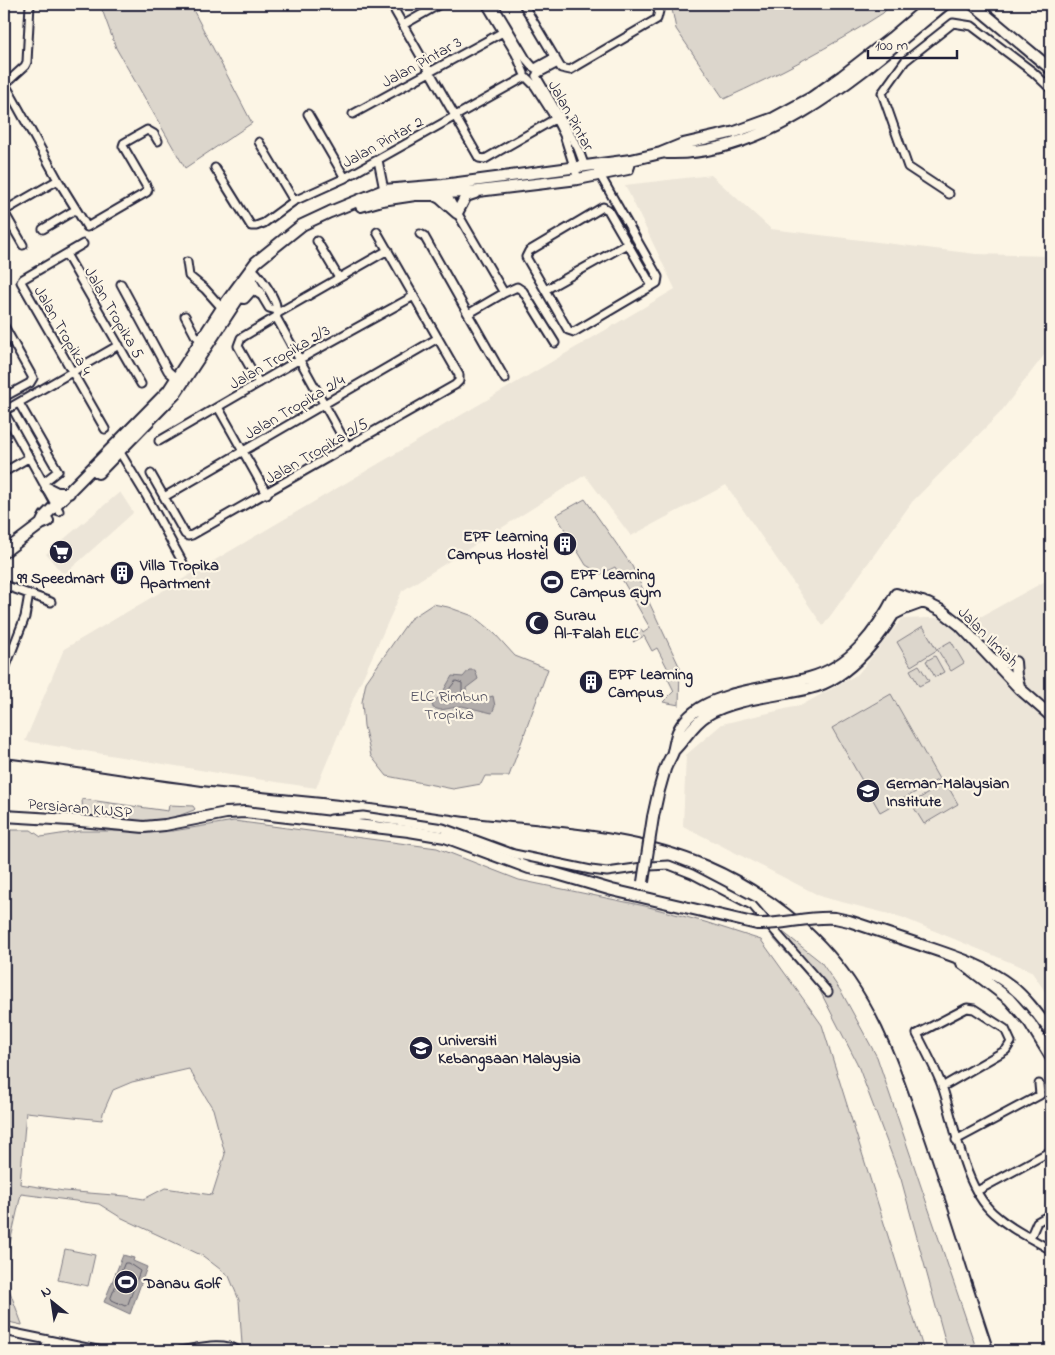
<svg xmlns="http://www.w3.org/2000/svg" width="1055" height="1355" font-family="'Indie Flower',sans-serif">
	<rect width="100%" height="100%" fill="#fcf5e5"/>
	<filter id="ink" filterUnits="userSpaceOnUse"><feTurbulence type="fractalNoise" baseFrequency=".02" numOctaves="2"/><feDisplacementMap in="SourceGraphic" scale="10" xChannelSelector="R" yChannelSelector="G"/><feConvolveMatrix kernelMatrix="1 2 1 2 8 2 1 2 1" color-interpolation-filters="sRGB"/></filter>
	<g filter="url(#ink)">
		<path fill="#ece5d8" d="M711 175 771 229 976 254 1051 256V346L1000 413 912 502 823 626 726 485 631 536 585 475 402 591 358 688 316 788 224 774 25 741 64 649 675 289 625 185Z
			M120 492 133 512 132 514 66 573 61 572 46 554Z
			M1051 578V1000L1031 971 901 917 822 897 683 826 686 755 722 724 802 705 858 674 902 619 982 616Z"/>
		<path fill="#dcd6cc" stroke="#7f7c84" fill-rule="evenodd" d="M100 4H190L252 123 185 168 116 48Z
			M671 4H892L883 13C832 46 779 74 724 99L676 29Z
			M585 499 632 566 680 668 679 705 663 702 674 691 666 675 670 673 657 648 652 651 644 636 633 642 637 637 635 632 641 629 643 633 650 628 615 567 601 574 586 565 556 515Z
			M433 604 448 607 473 616 495 634 515 656 548 669 509 776H485L481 784 453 789 387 776 371 756 364 726 362 702 366 682 410 619Z
			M923 626 937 650 911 666 897 642Z
			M951 641 964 663 951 671 937 649Z
			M935 656 944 672 935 677 926 661Z
			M919 665 929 681 919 686 910 670Z
			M891 694 939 779 880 812 832 728Z
			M946 783 958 804 924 824 911 803Z
			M82 799 168 811 169 805 193 806 195 809 194 810 157 824 83 818Z
			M234 821 437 848 519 880 645 906 705 922 761 940 822 1025 924 1351H251L242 1344 239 1300 229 1276 203 1256 120 1217 99 1204 21 1194 4 1270V830H31L41 837 80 831H173ZM189 1069 213 1109 225 1154 212 1195 165 1188 144 1199 126 1196 64 1191 20 1184 26 1112 102 1120 103 1113 113 1090 132 1082Z
			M778 930 783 932 821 962 842 993 877 1057 977 1351H948L901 1179 857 1063 819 989 772 937V933Z
			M65 1249 95 1255 88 1286 58 1280Z
			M4 1276 22 1324V1325L4 1321Z"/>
		<path fill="#b2adab" stroke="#78757e" d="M469 670H475L478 679 466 688 467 696 475 701 493 696 495 706 492 713 462 706 441 710 433 708 432 702 440 697 452 676 463 677Z
			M123 1255 134 1258 133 1261 147 1267 130 1314 104 1302Z"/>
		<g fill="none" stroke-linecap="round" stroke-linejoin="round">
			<path stroke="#5c5a68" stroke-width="1" d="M456 681 462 683V699L446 703 444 700 447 692Z
				M125 1263H128L140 1271 128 1304 125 1306 112 1300 111 1298Z"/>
			<g stroke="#22223b" stroke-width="11">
				<path id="street" d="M391 4 479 158 485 159 560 116
					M486 4 516 54 524 73
					M493 4 526 59 533 67
					M523 4 561 68 570 70 657 19 659 11 654 4
					M403 25 440 4
					M535 68 555 57
					M537 74 558 63
					M536 76 578 148 585 167
					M528 79 535 86 556 119 564 135 578 179
					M5 84 58 180 87 227 147 192 148 189 123 146 124 143 147 130 154 134 158 141
					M4 85 25 66 27 62 30 4
					M308 114 345 178
					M353 114 503 32
					M259 142 294 201
					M378 160 384 190
					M597 165 600 175 658 277 657 283 652 286 574 332 568 330 526 257 529 251 603 207 608 210 652 286
					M215 168 251 226H256L264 223 294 201 345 178 525 77
					M949 194 908 167 882 93 905 61 953 23 972 26 1033 72 1051 89
					M4 211 58 180
					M4 212 23 245
					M43 229 75 210
					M420 234 424 236 468 314 504 293 444 190
					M317 241 339 278
					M83 244 23 279 21 282 105 429
					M66 254 141 384
					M187 262 189 276 205 289 222 308
					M251 268C259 274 271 292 275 302 277 306 275 309 278 313L276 317 348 447
					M248 277 254 283 269 308 276 310
					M121 284 168 371 176 378
					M545 290 627 244
					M504 293 517 287 523 291 555 343
					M278 313 388 250
					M468 314 505 379
					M185 316 195 335 201 340
					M4 326 33 378 30 383 4 397
					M259 383 238 346 241 338 276 317
					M19 403 58 471 44 482
					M218 407 267 494
					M4 411 119 345
					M4 412 59 511
					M159 441 300 359 414 296
					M118 449 147 497 183 563
					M4 472 30 457
					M151 474 185 534 188 536 192 535 455 385 459 381V375L377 232
					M164 497 438 338
					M4 585 51 602
					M4 671 25 617 29 594
					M331 819 363 816 443 828 514 854 591 870 607 872 650 866 669 865 692 874 753 906 828 992
					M942 1087 1006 1050 1011 1042 1005 1029 974 1009 967 1008 917 1034C926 1051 935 1068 942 1086 955 1123 963 1186 993 1213 1010 1229 1031 1238 1051 1250
					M956 1140 1040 1095 1039 1084
					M977 1191 1051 1151
					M1030 1238 1037 1222 1051 1214
					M4 1331 102 1351
					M44 1351 47 1341
					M180 1351C199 1348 222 1341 239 1351"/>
			</g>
			<g stroke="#22223b" stroke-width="14">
				<path id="secondary" d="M973 4 1051 69
					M667 153C772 157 869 66 945 4
					M432 194 440 198 457 213 466 196 475 193
					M361 206 382 200 415 195 478 191 578 179 628 169 631 160
					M244 298 251 290 255 289 260 293
					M98 473 176 393 251 279
					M47 488 57 493H69
					M41 524 45 516 168 391 222 308 256 262 302 225 330 212 384 190 443 185 631 160 661 153 683 144 735 132 774 118 811 98 842 76 891 38 931 4
					M4 552 41 524 48 521
					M894 614 904 609 923 602
					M994 661 1003 663 1015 662 1016 676 1019 686
					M673 751C685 740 692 724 707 715 734 698 779 696 810 688 850 679 886 631 903 597
					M4 816 70 820 144 827 165 825 226 813 245 812 409 831 445 837 529 868 554 873 612 890 757 924
					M653 817C656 801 660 785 665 769 667 763 671 758 673 752 676 740 676 730 685 721 698 705 716 700 734 694 759 687 784 685 809 678 851 667 877 631 896 594L928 604 942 611 960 625 1020 689 1051 716
					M835 918 849 921C873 929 897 937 921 945 953 956 984 965 1011 986 1027 999 1039 1016 1051 1032
					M962 963 1009 999 1030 1023 1051 1057"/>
			</g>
			<use href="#street" stroke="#fcf5e5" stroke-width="7"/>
			<use href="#secondary" stroke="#fcf5e5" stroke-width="10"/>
			<path stroke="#22223b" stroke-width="2" d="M4 758C73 766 142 779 211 787 248 791 285 794 322 798 367 803 413 810 458 816 541 827 630 827 708 861 766 886 819 927 854 978 887 1026 904 1080 923 1133 948 1205 970 1279 994 1351"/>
			<g stroke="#22223b" stroke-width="14" stroke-linecap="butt">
				<path id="secondary-bridge" d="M643 882 653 817
					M757 924C783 925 808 916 835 918"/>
			</g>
			<use href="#secondary-bridge" stroke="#fcf5e5" stroke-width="10"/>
		</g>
	</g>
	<defs>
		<g id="building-disc" transform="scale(1.25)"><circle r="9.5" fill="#22223b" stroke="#fcf5e5"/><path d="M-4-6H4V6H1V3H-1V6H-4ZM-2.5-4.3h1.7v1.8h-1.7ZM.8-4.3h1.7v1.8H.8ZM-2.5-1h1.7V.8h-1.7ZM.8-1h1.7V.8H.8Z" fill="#fff"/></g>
		<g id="supermarket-disc" transform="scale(1.25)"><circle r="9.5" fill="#22223b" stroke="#fcf5e5"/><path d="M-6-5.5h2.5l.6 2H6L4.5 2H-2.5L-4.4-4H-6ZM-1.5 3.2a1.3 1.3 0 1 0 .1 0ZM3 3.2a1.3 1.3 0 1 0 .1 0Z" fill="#fff"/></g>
		<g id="stadium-disc" transform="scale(1.25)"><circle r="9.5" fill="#22223b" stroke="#fcf5e5"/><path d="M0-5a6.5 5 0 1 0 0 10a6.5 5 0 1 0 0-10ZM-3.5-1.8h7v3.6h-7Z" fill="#fff"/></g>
		<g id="mosque-disc" transform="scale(1.25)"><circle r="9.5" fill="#22223b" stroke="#fcf5e5"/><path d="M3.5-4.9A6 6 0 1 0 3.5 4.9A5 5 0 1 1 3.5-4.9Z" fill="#fff"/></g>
		<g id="university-disc" transform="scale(1.25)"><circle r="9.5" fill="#22223b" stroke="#fcf5e5"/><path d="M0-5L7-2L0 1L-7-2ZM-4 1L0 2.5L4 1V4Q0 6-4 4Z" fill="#fff"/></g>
	</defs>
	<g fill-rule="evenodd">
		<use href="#building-disc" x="565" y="544"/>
		<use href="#supermarket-disc" x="61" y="552"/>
		<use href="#building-disc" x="122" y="573"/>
		<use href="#stadium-disc" x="552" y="582"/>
		<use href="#mosque-disc" x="537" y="623"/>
		<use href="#building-disc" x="591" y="682"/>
		<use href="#university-disc" x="868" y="791"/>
		<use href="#university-disc" x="421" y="1048"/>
		<use href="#stadium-disc" x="126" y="1282"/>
	</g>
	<g text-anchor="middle" stroke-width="4.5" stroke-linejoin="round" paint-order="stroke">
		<g font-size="16" fill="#22223b" stroke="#fcf5e5">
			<text transform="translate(421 61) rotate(-29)" y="6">Jalan Pintar 3</text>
			<text transform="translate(572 115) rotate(61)" y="6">Jalan Pintar</text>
			<text transform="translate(382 141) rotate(-29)" y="6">Jalan Pintar 2</text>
			<text transform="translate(115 312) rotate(60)" y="6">Jalan Tropika 5</text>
			<text transform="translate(64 330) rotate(60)" y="6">Jalan Tropika 4</text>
			<text transform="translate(279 356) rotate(-30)" y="6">Jalan Tropika 2/3</text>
			<text transform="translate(294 406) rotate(-30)" y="6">Jalan Tropika 2/4</text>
			<text transform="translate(316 450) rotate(-30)" y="6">Jalan Tropika 2/5</text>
			<text transform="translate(989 636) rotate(45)" y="6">Jalan Ilmiah</text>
			<text transform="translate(80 807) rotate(5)" y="6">Persiaran KWSP</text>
		</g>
		<g font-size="16" font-weight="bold" fill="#22223b" stroke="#fcf5e5" text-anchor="start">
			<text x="548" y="541" text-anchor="end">EPF Learning<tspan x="548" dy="18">Campus Hostel</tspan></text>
			<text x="140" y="570">Villa Tropika<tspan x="140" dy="18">Apartment</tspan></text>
			<text x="570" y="579">EPF Learning<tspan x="570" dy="18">Campus Gym</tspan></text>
			<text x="61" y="583" text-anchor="middle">99 Speedmart</text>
			<text x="554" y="620">Surau<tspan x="554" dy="18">Al-Falah ELC</tspan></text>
			<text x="608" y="679">EPF Learning<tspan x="608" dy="18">Campus</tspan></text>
			<text x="886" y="788">German-Malaysian<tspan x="886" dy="18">Institute</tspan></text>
			<text x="438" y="1045">Universiti<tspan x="438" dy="18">Kebangsaan Malaysia</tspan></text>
			<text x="144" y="1288">Danau Golf</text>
		</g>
		<g font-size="16" fill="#504f5f" stroke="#fcf5e5">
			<text x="449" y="701">ELC Rimbun<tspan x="449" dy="18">Tropika</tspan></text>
		</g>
	</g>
	<rect width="1055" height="1355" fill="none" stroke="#fcf5e5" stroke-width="20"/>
	<rect x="10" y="10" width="1035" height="1335" fill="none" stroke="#22223b" stroke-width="2" filter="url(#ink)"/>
	<g transform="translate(52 1302) rotate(330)" stroke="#fcf5e5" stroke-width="4" paint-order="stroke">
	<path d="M0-4L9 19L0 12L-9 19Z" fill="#22223b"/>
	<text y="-8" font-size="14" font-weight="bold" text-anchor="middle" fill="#22223b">N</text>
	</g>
	<path d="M868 50v8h89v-8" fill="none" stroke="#22223b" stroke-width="2.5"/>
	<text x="875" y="50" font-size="15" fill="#22223b" stroke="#fcf5e5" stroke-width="4" paint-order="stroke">100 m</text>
</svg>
